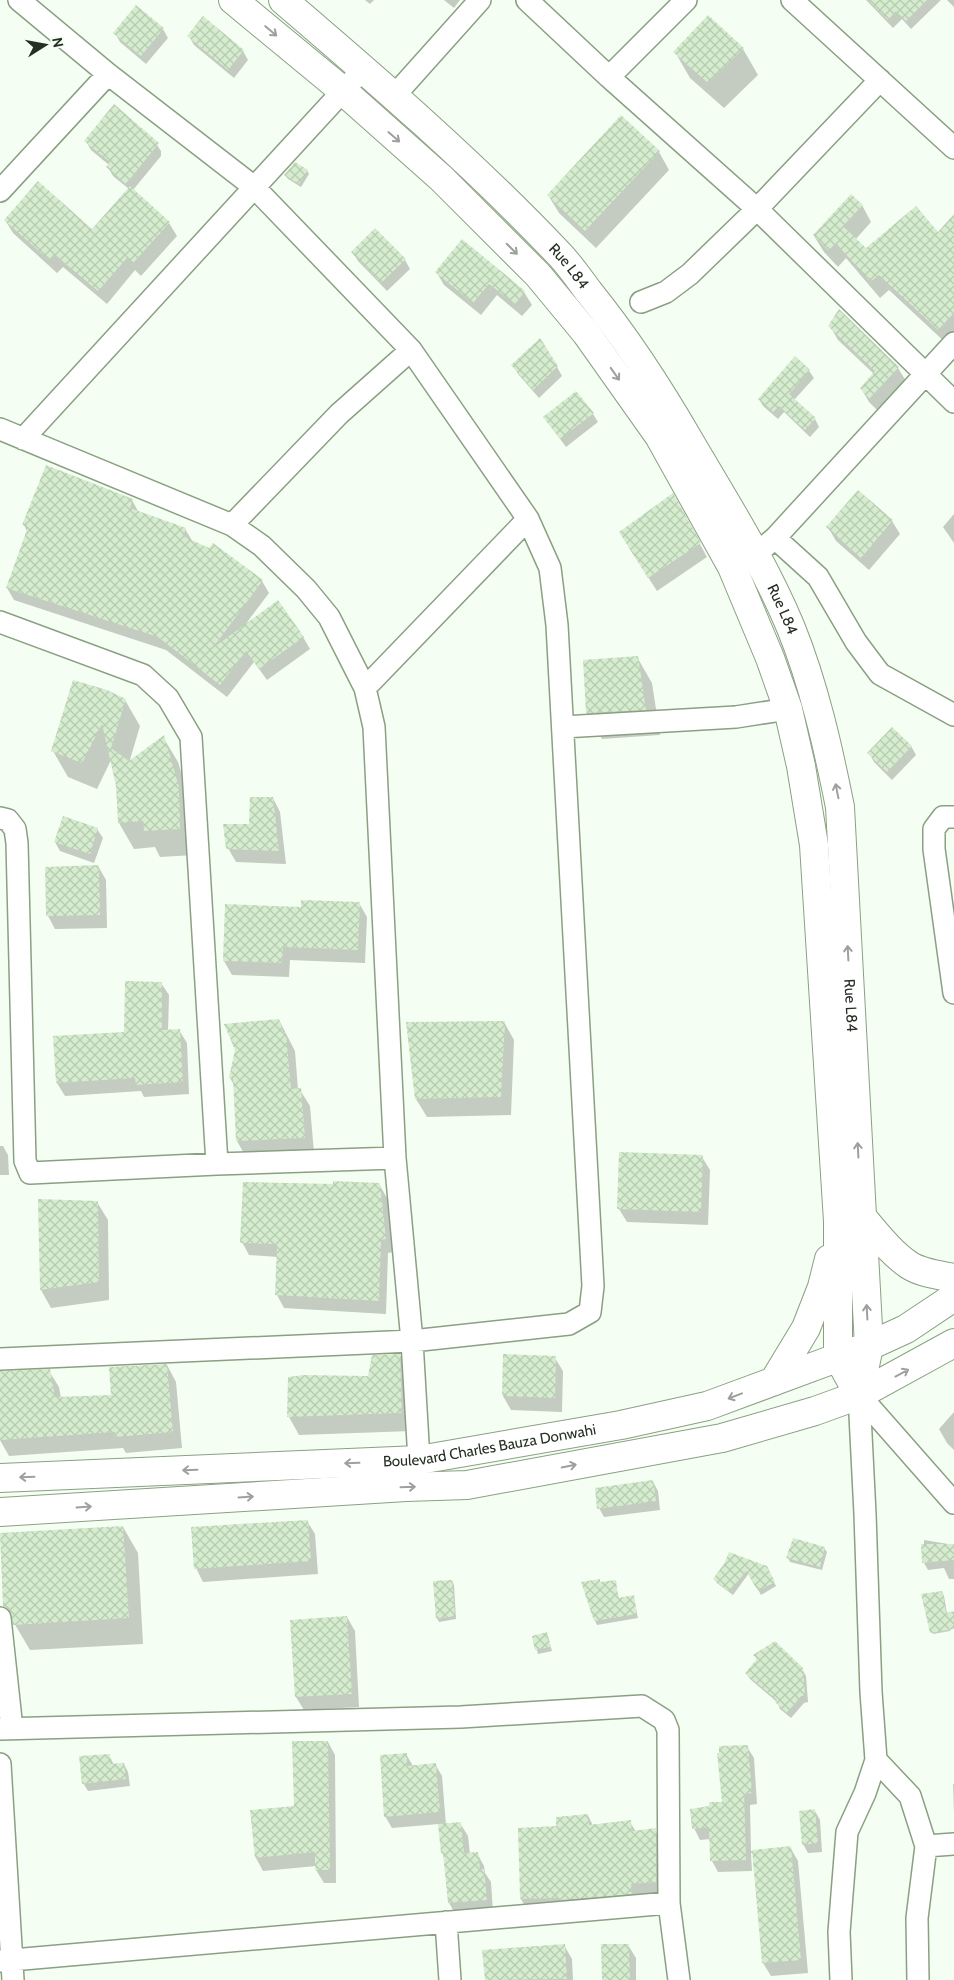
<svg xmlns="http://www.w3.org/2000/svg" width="954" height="1980" font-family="Cabin,sans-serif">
	<defs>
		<pattern id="building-cross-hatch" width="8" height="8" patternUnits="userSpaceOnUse" patternTransform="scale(1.25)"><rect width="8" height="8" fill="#d5ecce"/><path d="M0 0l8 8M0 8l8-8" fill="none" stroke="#b7cbb1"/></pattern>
	</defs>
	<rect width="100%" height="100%" fill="#f5fef2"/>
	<path fill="#0003" d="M365 0H374L370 4Z
		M444 0H460L454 8Z
		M866 0H941L911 29 902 19 893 28Z
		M947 0H954V7Z
		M708 17 743 49 758 75 724 108 690 78 675 52Z
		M163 29 168 38 146 64 120 42 115 33Z
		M189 36 243 51 248 60 234 78 194 45Z
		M86 141 155 142 161 151V156L133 190 169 223 177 236 141 276 135 270 107 304 63 267 57 273 13 233 5 220 92 230 129 189 113 176 108 167 109 165 91 150Z
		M659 152 669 170 596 248 559 213 548 195Z
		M307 170 309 174 301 187 288 179 285 175Z
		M862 205 871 222 855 240 866 250 938 234 954 216V339L948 345 889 290 880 298 846 258 838 267 824 252 814 236Z
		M463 241 524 292 532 305 522 316 497 295 481 315 444 285 437 273Z
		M353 253 405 260 410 269 387 291 358 261Z
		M839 311 898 368 906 381 878 411 869 402 861 388 874 374 838 340 830 326Z
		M513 365 557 367 562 376 539 398 518 374Z
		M809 371 814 378 794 400 815 419 819 427 810 437 784 412 778 419 763 406 759 399Z
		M593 414 598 422 566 447 547 421Z
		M673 495 707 557 657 591 628 546Z
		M132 500 139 513 185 529 193 542 262 581 269 593 245 625 303 637 310 649 267 680 254 662 227 697 166 650 14 600 7 588 27 531 24 525Z
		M954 514V543L943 527Z
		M892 521 900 534 869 570 836 541 828 527Z
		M637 657 652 683 660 735 602 739 587 713Z
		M125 700 140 726 129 763 163 737 178 762 194 814V855L160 857 155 847 134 849 119 823 117 786 111 760 97 789 68 777 53 751Z
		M911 746 916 755 892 780 874 762 869 753Z
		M273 798 280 812 286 864 236 862 228 848 251 825Z
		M97 829 103 838 94 863 60 851 55 842Z
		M98 866 106 880 107 928 55 929 48 916Z
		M359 903 367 917 365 963 290 960 289 977 232 975 224 961 302 908Z
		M161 983 169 995 168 1031 179 1030 187 1043 189 1094 144 1097 141 1091 65 1096 57 1083 54 1037 125 1033Z
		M279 1020 295 1051 298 1090H300L310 1106 314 1153 246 1157 237 1141 234 1085 230 1078 236 1050Z
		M504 1022 514 1040 511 1115 427 1117 416 1099Z
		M0 1146H3L8 1155 9 1175H0Z
		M702 1157 710 1170 708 1225 627 1222 619 1209Z
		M379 1184 387 1198 393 1252 388 1253 386 1314 284 1308 277 1295 278 1257 249 1255 242 1242Z
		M40 1200 97 1202 108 1220 109 1300 51 1308 41 1290Z
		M400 1355 410 1373 412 1431 299 1435 289 1417 369 1378Z
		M504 1356 555 1358 563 1371 562 1412 511 1410 503 1396Z
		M167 1365 176 1382 182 1448 126 1453 123 1448 9 1456 0 1440V1372L49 1371 59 1387 61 1398 113 1396Z
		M954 1412V1450L947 1443 939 1429Z
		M653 1482 658 1491 660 1510 604 1517 599 1508Z
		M307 1521 315 1534 318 1574 203 1582 196 1568Z
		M123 1527 138 1553 143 1644 30 1650 4 1606Z
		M924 1540 954 1545V1579H949L944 1568 928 1570 924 1563Z
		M824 1548 827 1552 822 1570 790 1562 788 1558Z
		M725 1564 766 1567 776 1586 761 1595 749 1573 733 1595 717 1583 714 1579Z
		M452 1581 454 1585 456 1619 439 1622 437 1618Z
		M615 1581 619 1599 633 1597 638 1618 597 1625 595 1621 600 1583Z
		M942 1592 944 1596 950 1631 933 1634 931 1630Z
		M347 1617 355 1631 359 1707 304 1710 296 1697Z
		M547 1634 552 1651 538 1654 533 1637Z
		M755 1656 802 1669 806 1676 808 1702 804 1703 791 1718 780 1709 777 1702 750 1679 746 1673 757 1660Z
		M328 1742 335 1755 336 1883H324L316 1870V1866L263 1871 256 1858 252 1811 295 1807Z
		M747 1747 754 1758 757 1804 750 1805 751 1851 790 1847 798 1861 808 1973 771 1976 763 1963 754 1853H751L752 1871 718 1872 712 1861 711 1839 700 1840 694 1828 724 1803Z
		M406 1754 413 1766 435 1764 442 1776 446 1825 460 1823 468 1836 470 1854 477 1853 484 1866 485 1873 491 1882 493 1912 456 1915 449 1903 445 1858 442 1853 439 1824 392 1828 385 1816Z
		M109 1755 114 1765 124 1764 128 1772 130 1786 88 1791 83 1783Z
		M953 1784H954V1813Z
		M815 1811 820 1820 822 1852 808 1853 803 1844Z
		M588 1815 593 1826 630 1822 636 1832 655 1830 662 1842V1894L528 1911 521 1899 558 1828Z
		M564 1945 572 1959 573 1980H486L484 1951Z
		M628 1945 636 1958V1980H603Z"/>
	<path fill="url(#building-cross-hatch)" d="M868 0H927L906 21 896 11 888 20Z
		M136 5 164 28 141 56 113 33Z
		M708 15 744 48 708 83 673 52Z
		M203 16 244 50 228 70 187 36Z
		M114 104 159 143 126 184 106 167 110 162 84 141Z
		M621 115 660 151 585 231 547 195Z
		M295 162 308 170 299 184 284 175Z
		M38 181 92 229 130 186 170 222 133 263 127 258 98 291 54 254 49 260 4 220Z
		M851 194 863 205 843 226 866 248 916 206 938 232 954 214V313L938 330 879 275 870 282 836 243 829 251 813 235Z
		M375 228 406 259 381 283 351 252Z
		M462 239 525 291 515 304 489 284 473 303 435 272Z
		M839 309 899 367 869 399 860 388 875 371 828 326Z
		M540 338 558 366 533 390 511 365Z
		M795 356 810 370 789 394 816 418 805 430 779 406 773 412 758 399Z
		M576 391 594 413 560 439 543 417Z
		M46 465 133 499 130 508 186 528 183 536 209 548 213 543 263 580 213 648 278 600 304 637 259 669 246 651 220 685 158 637 6 588 28 527 22 525Z
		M858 490 893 520 861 558 826 527Z
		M673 493 701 543 648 578 619 532Z
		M638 656 646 710 586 713 583 660Z
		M73 680 107 690 126 699 111 748 129 761 164 735 179 787 180 829 144 831 143 821 118 823 116 786 102 724 82 763 51 751Z
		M892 727 912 746 887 772 867 753Z
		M250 797H273L279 851 226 849 223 824H249Z
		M63 816 98 828 90 854 54 842Z
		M99 865 100 915 46 916 45 867Z
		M301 900 360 902 358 950 283 947 282 963 223 961 225 904 301 907Z
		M125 981 162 982V1030L180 1029 183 1082 136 1085 135 1078 56 1083 53 1036 124 1032Z
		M279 1019 283 1032 286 1033 291 1089 301 1088 305 1138 236 1141 233 1078H229L235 1050 224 1024Z
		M505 1021 501 1097 415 1099 406 1022Z
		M619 1152 703 1155 701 1212 617 1209Z
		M333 1181 380 1183 386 1239 381 1240 379 1301 275 1295 277 1244 240 1243 243 1182 333 1184Z
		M38 1199 98 1201 99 1282 40 1290Z
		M400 1354 402 1413 287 1417 288 1377 304 1375 368 1376 372 1355Z
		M503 1354 556 1356 555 1398 502 1396Z
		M167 1364 173 1432 115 1437V1432L0 1440V1371L50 1369 55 1397 111 1395 109 1367Z
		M653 1480 656 1501 597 1509 595 1488Z
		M308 1520 311 1561 194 1569 191 1527Z
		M123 1526 129 1618 13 1625 10 1611 3 1606 0 1533Z
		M793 1538 825 1547 820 1567 786 1558Z
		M921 1544H954V1560L922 1563Z
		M729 1552 767 1566 775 1582 758 1591 746 1571 730 1592 713 1579 724 1564Z
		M600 1579V1582L616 1580 618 1598 634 1595 637 1614 594 1621 581 1582Z
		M452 1580 455 1616 436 1619 433 1581Z
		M942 1591 946 1613 954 1611V1629L930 1633 921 1594Z
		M347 1616 352 1694 295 1697 290 1620Z
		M547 1632 551 1647 535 1650 532 1636Z
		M775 1641 803 1668 805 1696H801L787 1713 775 1702 777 1700 745 1673 757 1659 753 1655Z
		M292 1741H328L330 1870H315V1852L255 1858 250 1810 294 1806Z
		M748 1745 752 1793 744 1794 746 1860 710 1861 709 1827 692 1829 690 1809 709 1806V1802H722L717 1753H719V1746Z
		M407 1753V1766L436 1763 440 1812 384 1817 380 1755Z
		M110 1754V1764L124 1763 126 1779 82 1784 79 1756Z
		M815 1809 818 1843 802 1845 799 1811Z
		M588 1814 589 1825 631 1820 632 1831 656 1828V1882L631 1884 632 1894 559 1900 558 1898 520 1899 518 1828 556 1826V1817Z
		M461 1822 464 1853 478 1852 480 1869H484L487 1900 448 1903 443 1853H441L438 1824Z
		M791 1846 801 1960 762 1963 752 1850Z
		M565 1944 567 1979 485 1980 482 1950Z
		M601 1944H629L630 1980H602Z"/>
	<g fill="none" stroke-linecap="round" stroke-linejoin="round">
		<g stroke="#8aa083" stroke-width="24">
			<path id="minor" d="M527 0 609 77 757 209 954 402
				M792 0 954 148
				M609 77 686 0
				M395 95 480 0
				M0 191 108 74
				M641 302 666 292 690 274 757 209 880 80
				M0 429 232 525 262 546 306 589 329 617 365 688 374 727 395 1158 412 1341 419 1460
				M23 439 364 68
				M232 525 339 414 411 350
				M775 538 818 577 856 642 880 674 954 715
				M756 554 775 538 954 343
				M0 622 143 675 168 698 191 737 217 1164
				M365 688 528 519
				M563 727 736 717 788 709
				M954 817H943L934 829V849L954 993
				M0 818 8 820 15 829 17 843 25 1161 30 1173 217 1164 395 1158
				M0 1359 412 1341 569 1324 590 1312 593 1286 557 625 550 568 528 519 411 350 254 187 108 74 19 0
				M859 1395 865 1514 871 1692 876 1760 910 1796 926 1846 917 1918 918 1980
				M859 1395 954 1503
				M0 1618 12 1729
				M0 1729 461 1717 642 1706 664 1720 668 1730 669 1903
				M0 1764 13 1980
				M926 1846 954 1844
				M446 1922 450 1980
				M0 1961 669 1903 679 1980
				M841 1980 839 1932 847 1832 865 1793 876 1760"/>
		</g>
		<g stroke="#8aa083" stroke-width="30">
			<g id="secondary">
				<path d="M233 0 342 90 441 178 538 275 586 333 659 436 732 567 770 658 788 709 801 766 814 845 838 1221V1357L859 1395"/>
				<path id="s1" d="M283 0C379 82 474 164 561 256 571 267 580 280 589 292 627 339 660 390 690 442 726 503 764 563 791 628 814 685 828 747 840 807L869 1346 859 1395"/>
				<path d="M862 1217C876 1233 890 1252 909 1265 921 1273 939 1275 954 1278"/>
				<path d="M774 1381 806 1328 822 1287 829 1259"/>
				<path id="s2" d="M0 1478 419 1460 621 1425 707 1406 869 1346 906 1329 954 1297"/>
				<path d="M0 1512 406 1487 467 1485 722 1438 815 1411 859 1395 954 1343"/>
			</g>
		</g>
		<use href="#minor" stroke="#fff" stroke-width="21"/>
		<use href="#secondary" stroke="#fff" stroke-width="28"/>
	</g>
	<defs><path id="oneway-shaft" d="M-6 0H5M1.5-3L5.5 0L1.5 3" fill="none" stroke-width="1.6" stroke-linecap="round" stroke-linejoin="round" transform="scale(1.25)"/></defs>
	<g stroke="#9da19c">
		<use href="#oneway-shaft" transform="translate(271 31) rotate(40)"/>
		<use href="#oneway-shaft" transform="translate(394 137) rotate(41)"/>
		<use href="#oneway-shaft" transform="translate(512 249) rotate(45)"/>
		<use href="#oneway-shaft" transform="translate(615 374) rotate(55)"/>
		<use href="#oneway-shaft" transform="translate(837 791) rotate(-101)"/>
		<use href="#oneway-shaft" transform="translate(848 953) rotate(-93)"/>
		<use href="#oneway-shaft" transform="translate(858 1150) rotate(-93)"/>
		<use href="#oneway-shaft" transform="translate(867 1312) rotate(-93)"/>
		<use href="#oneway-shaft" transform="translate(902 1373) rotate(-28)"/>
		<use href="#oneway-shaft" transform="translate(735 1396) rotate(159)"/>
		<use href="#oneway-shaft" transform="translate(352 1463) rotate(178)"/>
		<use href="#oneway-shaft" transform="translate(569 1466) rotate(-11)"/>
		<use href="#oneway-shaft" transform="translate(190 1470) rotate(178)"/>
		<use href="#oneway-shaft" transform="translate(27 1477) rotate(178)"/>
		<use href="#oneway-shaft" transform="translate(408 1487) rotate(-2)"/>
		<use href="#oneway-shaft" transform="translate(246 1497) rotate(-4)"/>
		<use href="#oneway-shaft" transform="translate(84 1507) rotate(-4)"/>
	</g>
	<g text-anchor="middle" stroke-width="4" stroke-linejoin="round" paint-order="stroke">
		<g font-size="15" fill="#262f24" stroke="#f5fef2">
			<text dy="5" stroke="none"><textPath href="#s1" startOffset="391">Rue L84</textPath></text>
			<text dy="5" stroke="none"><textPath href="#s1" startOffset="796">Rue L84</textPath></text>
			<text dy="5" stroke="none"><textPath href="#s1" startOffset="1201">Rue L84</textPath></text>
			<text dy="5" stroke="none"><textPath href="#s2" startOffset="491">Boulevard Charles Bauza Donwahi</textPath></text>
		</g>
	</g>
	<g transform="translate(45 45) rotate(79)" stroke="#f5fef2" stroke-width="4" paint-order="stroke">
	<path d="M0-4L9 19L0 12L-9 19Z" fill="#262f24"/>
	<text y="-8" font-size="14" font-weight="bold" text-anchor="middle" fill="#262f24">N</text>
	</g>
</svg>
